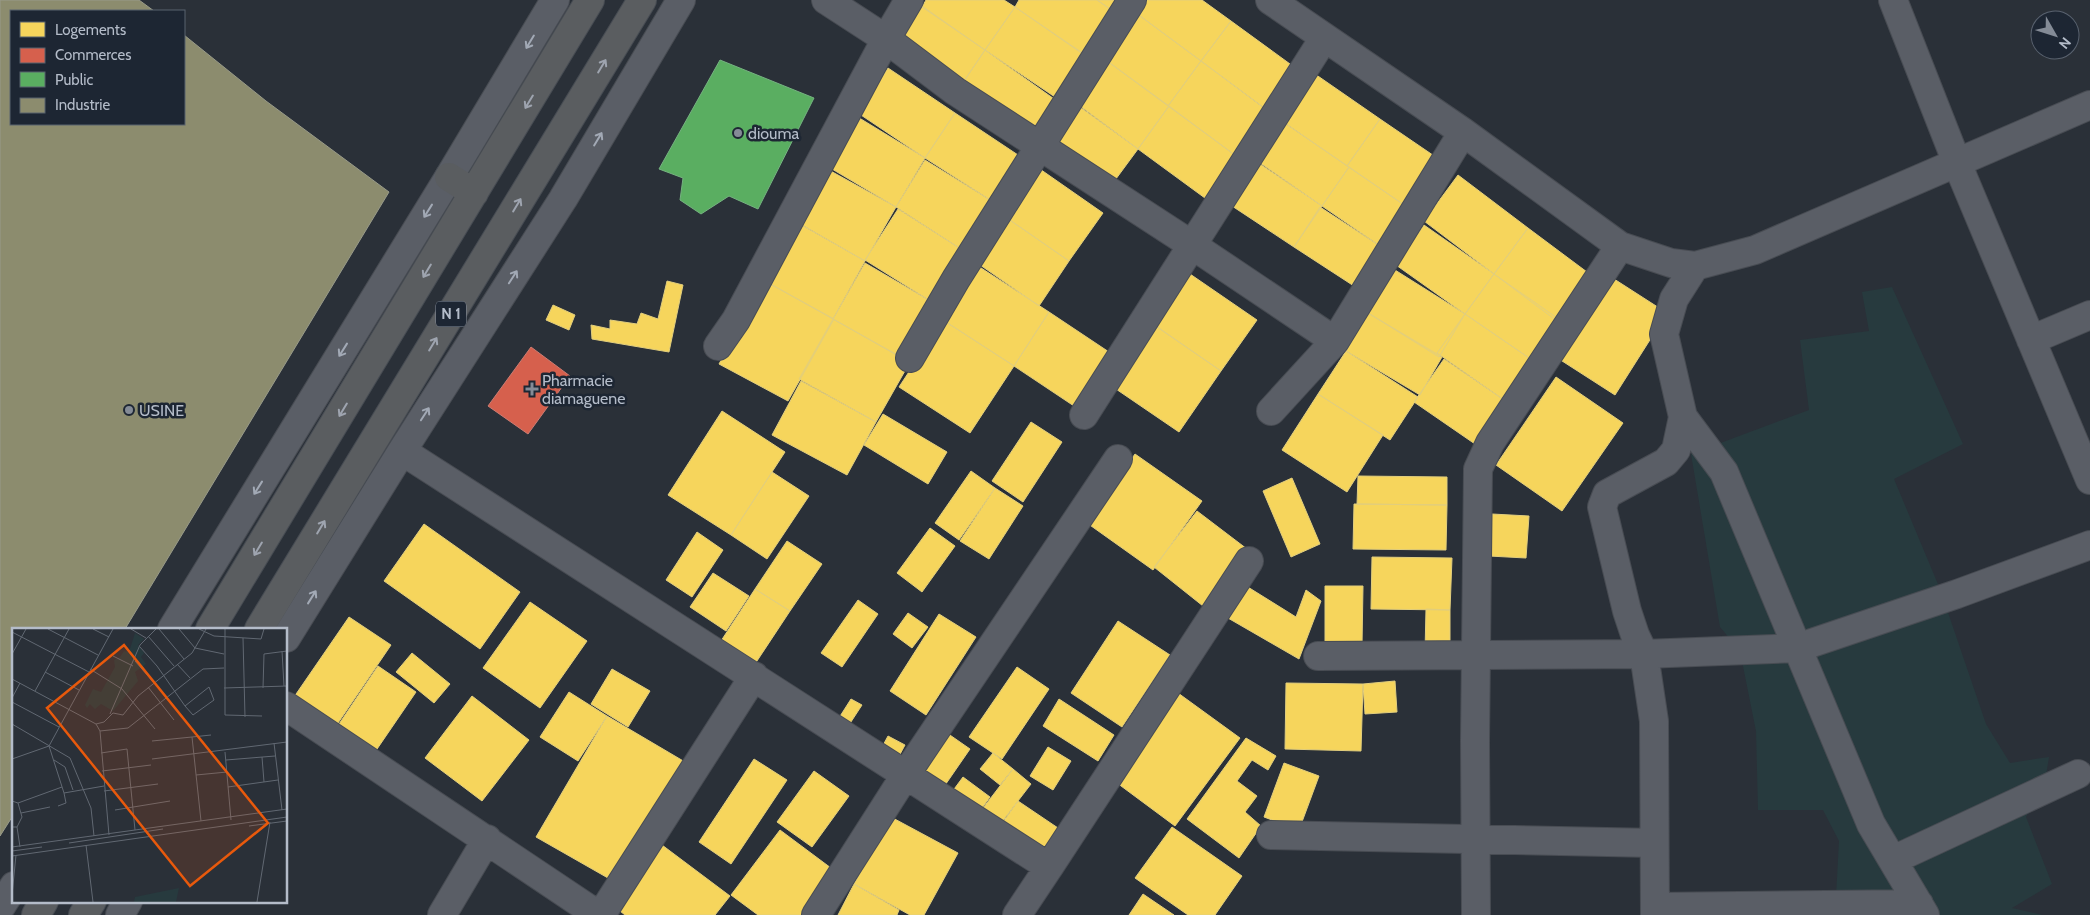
<svg xmlns="http://www.w3.org/2000/svg" width="2090" height="915" font-family="Cabin,sans-serif">
	<rect width="100%" height="100%" fill="#2a3038"/>
	<path fill="#273a3e" d="M1892 287 1963 444 1894 479 1940 589 1986 724 2010 763 2049 757 2045 782 2026 817 2052 884 2012 908 2043 915H1835L1839 841 1823 810H1758L1756 731 1740 651 1720 627 1691 454 1809 410 1800 340 1869 331 1862 292Z"/>
	<path fill="#f6d55c" stroke="#e2ce7d" d="M926 0H1004L1015 7 985 50 922 7Z
		M1019 0H1097L1116 13 1087 57 1015 7Z
		M1097 0H1125L1116 13Z
		M1146 0H1202L1231 21 1201 61 1136 13Z
		M922 6 985 50 960 87 896 42Z
		M1015 7 1087 56 1058 99 985 50Z
		M1136 13 1201 61 1168 106 1103 58Z
		M1231 21 1301 72 1271 113 1201 61Z
		M985 50 1057 101 1032 138 960 87Z
		M1103 58 1169 106 1138 149 1072 100Z
		M1201 61 1272 114 1239 158 1168 106Z
		M888 68 955 113 925 158 858 113Z
		M1315 74 1380 119 1347 166 1282 121Z
		M1073 102 1138 149 1110 187 1045 141Z
		M1169 106 1240 159 1209 201 1138 149Z
		M955 113 1024 159 995 203 925 158Z
		M856 116 925 158 896 207 827 166Z
		M1380 119 1443 162 1410 209 1347 166Z
		M1283 122 1349 167 1322 206 1256 160Z
		M925 160 995 203 964 251 896 207Z
		M1257 162 1322 206 1294 247 1229 204Z
		M1037 167 1103 213 1069 261 1004 216Z
		M1349 167 1410 209 1383 248 1322 206Z
		M827 169 896 207 865 261 797 222Z
		M1458 175 1528 228 1494 274 1424 221Z
		M1320 207 1383 248 1357 288 1294 247Z
		M898 209 964 251 932 302 865 260Z
		M1004 216 1069 261 1039 306 973 260Z
		M796 222 865 261 833 319 763 280Z
		M1424 225 1494 274 1465 314 1396 265Z
		M1528 228 1591 275 1557 321 1494 274Z
		M865 263 932 302 900 357 833 319Z
		M978 266 1049 312 1014 366 943 320Z
		M1395 270 1465 314 1439 357 1368 313Z
		M1190 274 1257 320 1221 371 1154 325Z
		M1494 274 1560 320 1532 360 1465 314Z
		M1611 277 1667 313 1615 395 1559 359Z
		M667 281 683 285 669 352 592 339 591 325 610 329V320L637 324 641 313 658 319Z
		M765 281 834 319 788 401 719 364Z
		M553 305 575 315 569 330 546 320Z
		M1049 312 1112 354 1077 408 1014 366Z
		M1368 313 1442 357 1420 395 1346 351Z
		M1465 314 1532 360 1504 400 1437 353Z
		M833 319 910 362 876 422 799 379Z
		M943 320 1014 366 970 433 899 387Z
		M1156 326 1221 371 1179 432 1113 387Z
		M1346 351 1418 397 1390 440 1318 394Z
		M1444 359 1504 400 1475 444 1414 402Z
		M1556 377 1623 423 1562 511 1496 465Z
		M801 381 876 422 847 475 772 435Z
		M1318 394 1383 435 1347 492 1282 450Z
		M722 411 785 452 731 535 668 495Z
		M883 414 947 452 928 484 864 445Z
		M1031 422 1062 442 1023 502 992 481Z
		M1135 454 1202 501 1153 570 1087 523Z
		M971 471 995 488 959 540 935 523Z
		M772 472 809 496 767 559 731 535Z
		M1358 476 1447 477V505L1357 504Z
		M1292 478 1320 544 1291 557 1263 491Z
		M995 488 1023 506 989 559 960 541Z
		M1354 504 1447 505 1446 550 1353 549Z
		M1197 511 1247 549 1203 606 1154 567Z
		M1492 514 1529 516 1526 558 1489 556Z
		M424 524 520 592 480 649 384 581Z
		M930 528 955 546 922 592 897 573Z
		M697 532 723 550 692 597 666 580Z
		M787 541 822 564 790 611 755 589Z
		M1372 557 1452 558 1450 610 1371 609Z
		M713 573 749 596 726 631 690 607Z
		M1243 584 1296 617 1306 590 1321 601 1299 659 1221 614Z
		M1325 586H1363L1362 645H1325Z
		M755 589 790 611 753 667 719 644Z
		M858 600 878 614 842 667 821 653Z
		M530 602 587 641 540 708 483 668Z
		M1426 609 1450 610V651L1425 652Z
		M908 613 928 627 912 648 893 634Z
		M939 614 976 637 926 715 890 691Z
		M349 617 391 645 336 726 294 697Z
		M1118 621 1170 655 1122 727 1071 693Z
		M412 653 450 684 434 703 396 672Z
		M378 666 416 692 375 752 337 727Z
		M1017 667 1049 689 1002 759 969 737Z
		M612 669 650 691 628 727 591 704Z
		M1395 681 1397 712 1365 714 1363 684Z
		M1286 683 1363 684 1361 751 1285 749Z
		M569 692 607 716 578 761 540 737Z
		M1178 693 1240 738 1175 826 1113 780Z
		M472 696 529 740 482 801 425 758Z
		M851 699 862 705 847 728 837 721Z
		M1059 699 1114 735 1098 761 1043 726Z
		M607 716 685 762 615 882 536 837Z
		M947 733 970 749 941 791 918 776Z
		M888 736 905 745 898 758 881 749Z
		M1246 738 1276 756 1268 770 1252 760 1237 781 1257 796 1245 812 1261 826 1239 858 1187 819Z
		M1048 747 1071 761 1053 790 1030 776Z
		M993 753 1013 769 1000 785 980 769Z
		M754 759 787 780 731 864 699 842Z
		M1284 763 1319 776 1299 830 1264 817Z
		M1013 769 1031 784 998 827 980 812Z
		M814 771 849 796 812 847 777 822Z
		M963 777 990 797 977 815 949 796Z
		M1018 801 1058 828 1043 850 1003 822Z
		M891 817 958 853 924 915H910L854 884Z
		M1172 827 1242 876 1215 915H1188L1135 878Z
		M780 830 835 871 802 915H758L731 895Z
		M662 845 730 896 715 915H625L615 907Z
		M854 884 899 910 897 915H838Z
		M1143 894 1174 915H1129Z"/>
	<path fill="#d6604d" stroke="#cc7c72" d="M531 347 570 376 528 434 488 406Z"/>
	<path fill="#5aae61" stroke="#75b280" d="M720 60 814 98 758 209 729 196 701 214 680 200 683 178 659 169Z"/>
	<path fill="#8c8c6e" stroke="#989a89" d="M0 0H139L154 11H11V124H184V35L266 101 389 192 125 629H14V814L0 836Z"/>
	<g fill="none" stroke-linecap="round" stroke-linejoin="round">
		<g stroke="#484c53" stroke-width="30">
			<path id="minor" d="M826 0 886 39 955 91 1192 245 1335 341 1463 132
				M1270 0 1463 132 1620 246 1671 263 1695 266 1755 250 2090 105
				M1893 0 1957 163 2090 480
				M2031 340 2090 315
				M718 346 736 320 886 39 909 0
				M910 358 956 279 1132 0
				M1271 411 1335 341
				M1084 415 1324 38
				M1683 417 1724 472 1871 824 1925 915
				M402 451 1049 867 1249 561
				M172 629 449 177 555 0
				M286 638 402 451 563 199 681 0
				M1318 656 1644 654 1797 648 1957 594 2090 545
				M286 706 598 915
				M1271 835 1654 843
				M1893 860 2078 774
				M1655 907 1919 904
				M0 908 14 886
				M120 915 128 901
				M442 915 487 839
				M601 915 754 676
				M816 915 906 774 1118 459
				M1017 915 1049 867
				M1476 915 1475 741 1478 469 1490 443 1620 246
				M1655 915 1654 721 1644 654 1635 635 1627 611 1602 507 1607 494 1666 462 1676 450 1683 417 1664 334 1674 299 1695 266"/>
		</g>
		<g stroke="#474c53" stroke-width="30">
			<path id="highway" d="M449 177 474 193
				M210 629 590 0
				M259 629 642 0
				M36 915 44 901
				M83 915 92 901"/>
		</g>
		<use href="#minor" stroke="#5a5e66" stroke-width="28"/>
		<use href="#highway" stroke="#5a5d60" stroke-width="28"/>
	</g>
	<defs><path id="oneway-shaft" d="M-6 0H5M1.5-3L5.5 0L1.5 3" fill="none" stroke-width="1.6" stroke-linecap="round" stroke-linejoin="round" transform="scale(1.25)"/></defs>
	<g stroke="#a2a9b5">
		<use href="#oneway-shaft" transform="translate(530 42) rotate(121)"/>
		<use href="#oneway-shaft" transform="translate(598 139) rotate(-59)"/>
		<use href="#oneway-shaft" transform="translate(428 211) rotate(122)"/>
		<use href="#oneway-shaft" transform="translate(513 277) rotate(-57)"/>
		<use href="#oneway-shaft" transform="translate(343 350) rotate(122)"/>
		<use href="#oneway-shaft" transform="translate(425 414) rotate(-57)"/>
		<use href="#oneway-shaft" transform="translate(258 488) rotate(122)"/>
		<use href="#oneway-shaft" transform="translate(312 597) rotate(-58)"/>
	</g>
	<g stroke="#9ea4af">
		<use href="#oneway-shaft" transform="translate(602 66) rotate(-59)"/>
		<use href="#oneway-shaft" transform="translate(529 102) rotate(121)"/>
		<use href="#oneway-shaft" transform="translate(517 205) rotate(-59)"/>
		<use href="#oneway-shaft" transform="translate(427 271) rotate(121)"/>
		<use href="#oneway-shaft" transform="translate(433 344) rotate(-59)"/>
		<use href="#oneway-shaft" transform="translate(343 410) rotate(121)"/>
		<use href="#oneway-shaft" transform="translate(321 527) rotate(-59)"/>
		<use href="#oneway-shaft" transform="translate(258 549) rotate(121)"/>
	</g>
	<g fill="#848b96" stroke="#1d2633" stroke-width="2">
		<circle cx="738" cy="133" r="5"/>
		<path d="M529.5 381.5h5v5h5v5h-5v5h-5v-5h-5v-5h5z"/>
		<circle cx="129" cy="410" r="5"/>
	</g>
	<g text-anchor="middle" stroke-width="5" stroke-linejoin="round" paint-order="stroke">
		<rect fill="#1d2633" stroke="#878f9c" stroke-width="1" x="436" y="301.5" width="30" height="25" rx="4"/>
		<g font-size="15" font-weight="bold" fill="#b4bcc9">
			<text x="451" y="319">N 1</text>
		</g>
		<g font-size="16" fill="#b4bcc9" stroke="#1d2633" text-anchor="start">
			<text x="748" y="139">diouma</text>
			<text x="542" y="386">Pharmacie<tspan x="542" dy="18">diamaguene</tspan></text>
			<text x="139" y="416">USINE</text>
		</g>
	</g>
	<g transform="translate(12 628)">
		<rect width="275" height="275" fill="#2a3038"/>
		<path d="M123 5 132 11 126 17 132 25 129 29 134 36 123 44 126 53 101 83 89 76 83 81 78 76 75 80 73 77 81 61 89 64 103 39 102 32 108 29 112 23 117 24ZM167 260 164 274H122L123 269Z" fill="#273a3e"/>
		<path fill="none" stroke="#616872" stroke-width="1" d="M36 1 86 27M81 1 97 9M119 1 134 10M147 1 172 31M167 1 183 20 212 26M187 1 202 8 249 11 252 1M213 1V87L250 88M0 4 77 44M136 8 162 38M231 10 233 89M128 19 145 38 173 78 181 87 202 72 197 59 173 78M270 23 272 58M0 26 14 1M101 28 121 38M123 33 142 55M165 36 178 50M78 41 110 61 143 101M33 44 67 62M0 51 84 96 88 103 97 207M136 59 162 92M212 60 275 58M251 60 252 26 275 23M23 63 57 1M0 70 8 55M0 74 47 99M98 86 128 17 144 1M0 96 58 130 79 180 82 208M84 96 92 94 101 85 111 87 126 68 180 25 194 1M88 103 116 100 191 41 212 40M180 109 199 107M140 113 180 109 189 193M262 115 270 182M37 118 52 165 54 175 46 178M213 124 219 192M89 125 115 121 123 202M250 129 252 154M0 131 37 118 101 1M140 131 275 114M42 132 53 139 61 162M214 132 263 128M90 143 139 137M184 147 215 144M216 159 266 152M92 163 146 156M52 165 92 158M0 173 6 175 10 189 5 199H0M6 175 50 159M103 182 158 173M9 185 38 179M237 198 275 193M5 199 8 219M57 215 151 201M74 217 81 274M0 219 275 181M0 223 30 219M0 228 275 189M0 267 4 227M245 274 258 194"/>
		<path fill="#e8590c" fill-opacity="0.15" stroke="#e8590c" stroke-width="2.5" d="M112 17 256 195 178 258 35 80Z"/>
		<rect width="275" height="275" fill="none" stroke="#b4bcc9" stroke-width="2.5"/>
	</g>
	<rect x="10" y="10" width="175" height="115" fill="#1d2633" stroke="#59626f"/>
	<rect x="20" y="22" width="25" height="15" fill="#f6d55c" stroke="#59626f"/>
	<text x="55" y="35" font-size="15" fill="#b4bcc9">Logements</text>
	<rect x="20" y="48" width="25" height="15" fill="#d6604d" stroke="#59626f"/>
	<text x="55" y="60" font-size="15" fill="#b4bcc9">Commerces</text>
	<rect x="20" y="72" width="25" height="15" fill="#5aae61" stroke="#59626f"/>
	<text x="55" y="85" font-size="15" fill="#b4bcc9">Public</text>
	<rect x="20" y="98" width="25" height="15" fill="#8c8c6e" stroke="#59626f"/>
	<text x="55" y="110" font-size="15" fill="#b4bcc9">Industrie</text>
	<g transform="translate(2055 35) rotate(129)"><circle r="24" fill="#1d2633" stroke="#59626f"/>
	<path d="M0-4L9 19L0 12L-9 19Z" fill="#848b96"/>
	<text y="-8" font-size="14" font-weight="bold" text-anchor="middle" fill="#b4bcc9">N</text>
	</g>
</svg>
